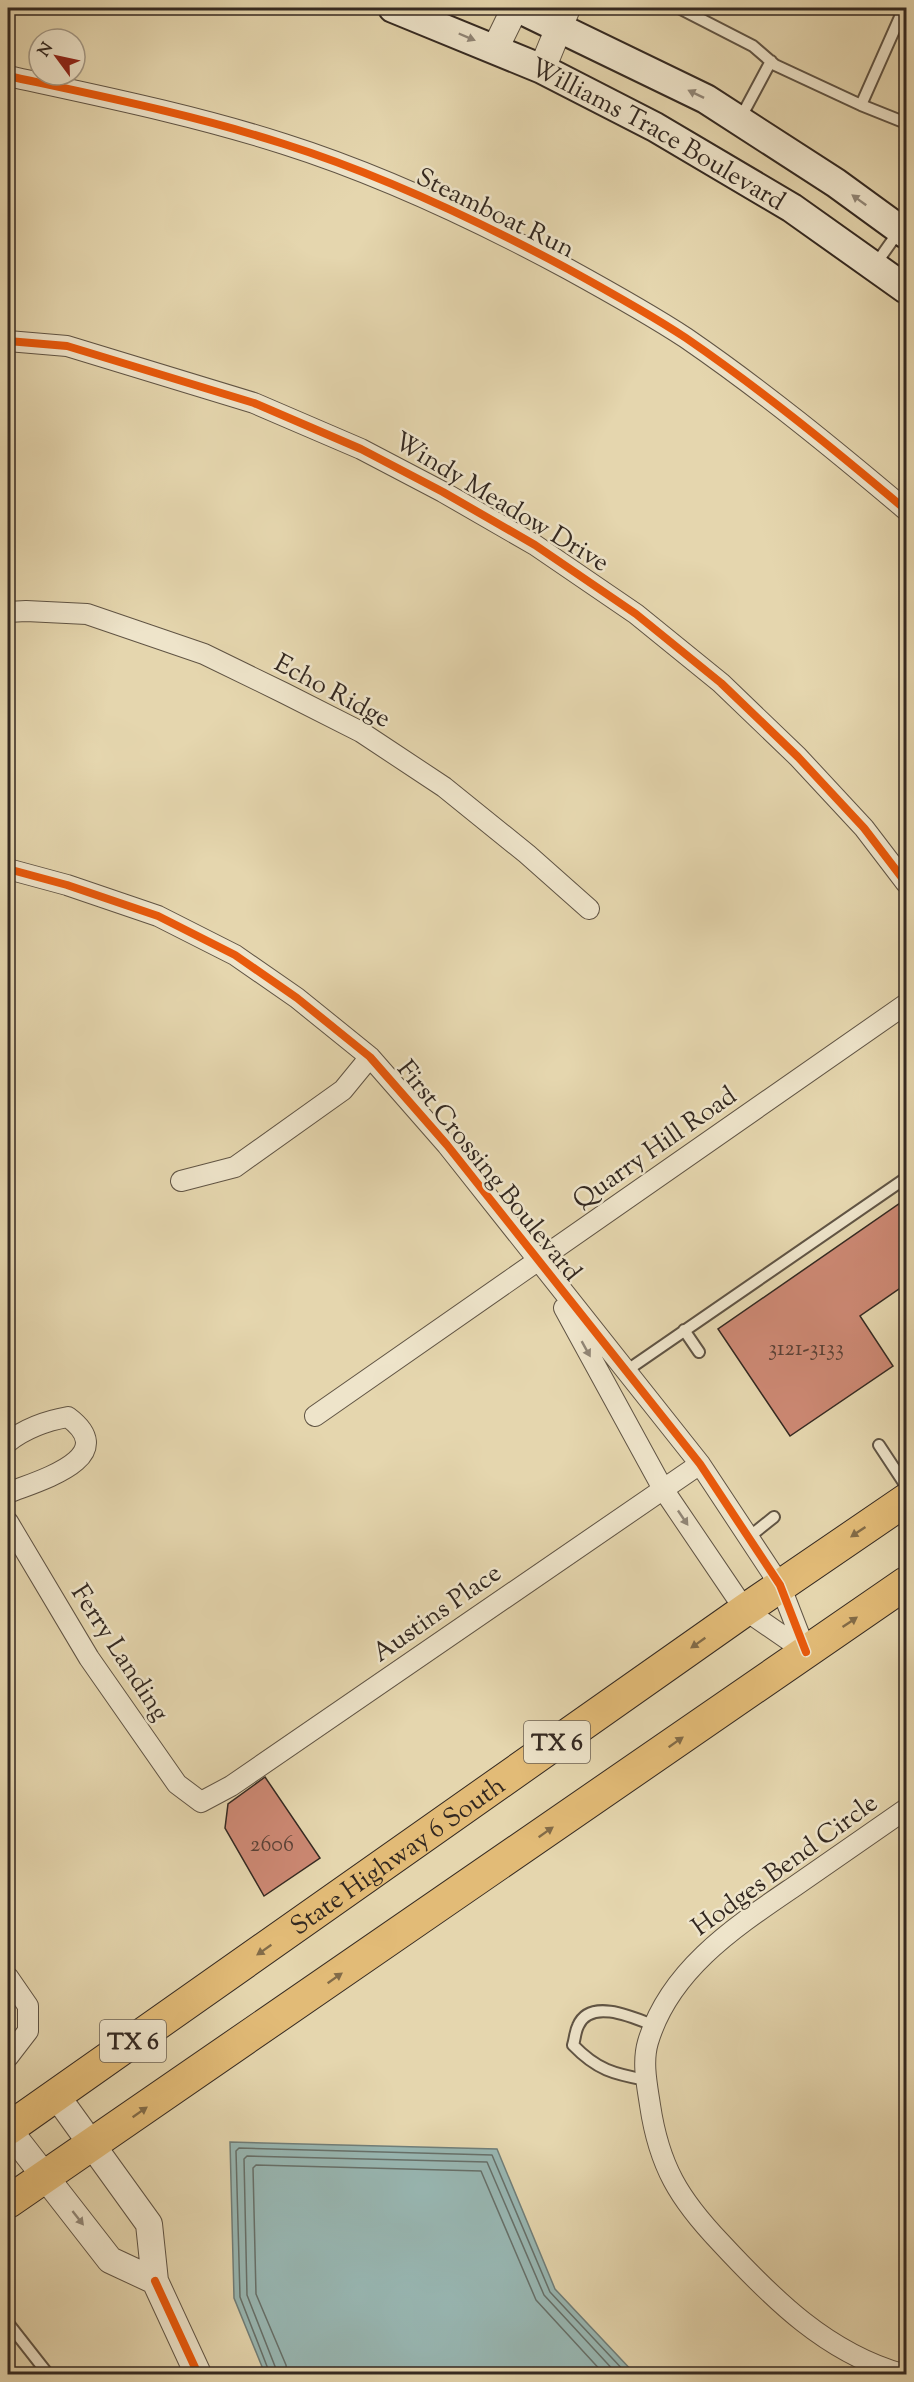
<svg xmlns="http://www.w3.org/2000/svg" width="914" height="2382" font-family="'Sorts Mill Goudy',serif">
	<rect width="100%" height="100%" fill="#e5d6ae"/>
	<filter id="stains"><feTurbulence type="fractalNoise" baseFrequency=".00333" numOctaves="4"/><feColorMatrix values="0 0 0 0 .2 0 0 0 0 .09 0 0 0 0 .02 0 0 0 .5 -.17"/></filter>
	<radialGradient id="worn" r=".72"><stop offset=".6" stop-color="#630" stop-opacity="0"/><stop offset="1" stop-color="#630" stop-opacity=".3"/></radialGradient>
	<path fill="#98b7b3" stroke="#707e79" stroke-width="1.5" d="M230 2142 497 2149 555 2289 635 2374H265L234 2298Z"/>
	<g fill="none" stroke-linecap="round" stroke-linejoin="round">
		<path stroke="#66706a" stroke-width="1.5" d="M270 2374 240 2297 236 2151 239 2148 492 2155 550 2292 627 2374
			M278 2374 247 2295 244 2159 247 2156 487 2162 544 2295 617 2374
			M287 2374 286 2365 256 2294 253 2168 256 2165 481 2171 536 2300 604 2374"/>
	</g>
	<path fill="#cc8873" stroke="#342921" stroke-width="1.5" d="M906 1199V1284L860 1316 893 1366 790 1436 718 1329Z
		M265 1777 320 1858 264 1896 225 1828 228 1804Z"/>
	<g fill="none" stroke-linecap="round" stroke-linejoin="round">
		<g stroke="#605444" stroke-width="14">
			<path id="service" d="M679 8 753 46 775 65 861 105 904 8
				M861 105 906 123
				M740 119 771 61
				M906 158V173
				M875 265 899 231
				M684 1330 699 1352
				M626 1371 906 1178
				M879 1445 906 1486
				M749 1537 774 1517
				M646 2080C614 2074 597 2070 573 2045 575 2039 575 2032 578 2026 590 1997 635 2018 655 2026
				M8 2323 48 2374"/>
		</g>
		<g stroke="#605444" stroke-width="22">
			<path id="minor" d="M8 76C100 96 194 115 284 144 382 175 477 220 568 269 608 291 648 313 686 338 763 391 835 450 906 510
				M8 341 67 346 254 403 361 449 443 492 535 545 636 614 721 683 798 757 864 828 906 883
				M8 612 26 611 87 614 204 654 284 693 361 732 444 787 527 854 589 909
				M8 869 67 885 158 916 235 955 297 998 370 1057 447 1145 700 1464 780 1585 806 1652
				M181 1181 235 1167 343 1090 370 1057
				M564 1308 663 1489 745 1610 806 1652
				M315 1416 906 1004
				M8 1442C26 1428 45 1421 68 1417 123 1458 37 1481 8 1493
				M8 1522 89 1658 177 1784 201 1802 231 1786 700 1464
				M8 1977 28 2006V2031L8 2057
				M902 2374C827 2353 773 2299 721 2243 679 2199 659 2166 650 2105 647 2085 642 2062 648 2042 670 1968 738 1925 798 1884 834 1859 870 1834 906 1809"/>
		</g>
		<g stroke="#605444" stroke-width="28">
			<path id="tertiary" d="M495 49 515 8
				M542 69 567 8
				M56 2095 149 2224 155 2281 198 2374
				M8 2129 110 2260 155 2281"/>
		</g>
		<g stroke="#342921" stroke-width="32">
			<g id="secondary">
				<path id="s1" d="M393 8 542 69 655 127 792 208 906 289"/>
				<path d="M518 8 706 99 836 183 906 234"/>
			</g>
		</g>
		<g stroke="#342921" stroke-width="34">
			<g id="primary">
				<path id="s2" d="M8 2129 745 1610 906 1500"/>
				<path d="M8 2202 906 1583"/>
			</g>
		</g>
		<use href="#service" stroke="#eee4ca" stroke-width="10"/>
		<use href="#minor" stroke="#eee4ca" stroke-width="20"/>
		<use href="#tertiary" stroke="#eee4ca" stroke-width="26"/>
		<use href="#secondary" stroke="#eee4ca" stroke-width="28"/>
		<use href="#primary" stroke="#e2bb77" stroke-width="32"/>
		<g stroke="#eee4ca" stroke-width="11">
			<path id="cycleway" d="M8 76C100 96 194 115 284 144 382 175 477 220 568 269 608 291 648 313 686 338 763 391 835 450 906 510
				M8 341 67 346 254 403 361 449 443 492 535 545 636 614 721 683 798 757 864 828 906 883
				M8 869 67 885 158 916 235 955 297 998 370 1057 447 1145 700 1464 780 1585 806 1652
				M155 2281 198 2374"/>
		</g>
		<use href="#cycleway" stroke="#e8590c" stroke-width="8"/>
	</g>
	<defs><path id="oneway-solid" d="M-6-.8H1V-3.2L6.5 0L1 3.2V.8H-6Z" transform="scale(1.5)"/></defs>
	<g fill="#918676">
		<use href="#oneway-solid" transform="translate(467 37) rotate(23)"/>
		<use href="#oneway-solid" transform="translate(696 94) rotate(-154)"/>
		<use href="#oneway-solid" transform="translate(859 200) rotate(-144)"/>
		<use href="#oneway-solid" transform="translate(586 1349) rotate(61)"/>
		<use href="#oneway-solid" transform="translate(683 1518) rotate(56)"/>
		<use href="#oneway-solid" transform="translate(78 2218) rotate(52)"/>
	</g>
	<g fill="#826b48">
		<use href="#oneway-solid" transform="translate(858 1532) rotate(146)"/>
		<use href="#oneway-solid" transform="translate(850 1622) rotate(-34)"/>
		<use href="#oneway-solid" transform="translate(698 1643) rotate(145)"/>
		<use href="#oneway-solid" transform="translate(676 1742) rotate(-35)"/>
		<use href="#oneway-solid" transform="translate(546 1832) rotate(-35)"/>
		<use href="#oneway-solid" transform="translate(264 1950) rotate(145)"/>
		<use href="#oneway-solid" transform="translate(335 1978) rotate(-35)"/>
		<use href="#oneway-solid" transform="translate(140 2112) rotate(-35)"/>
	</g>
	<g text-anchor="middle" stroke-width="5" stroke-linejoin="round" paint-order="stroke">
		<g font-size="22" fill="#5a4136">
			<text x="806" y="1355">3121-3133</text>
			<text x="272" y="1851">2606</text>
		</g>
		<g fill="#eee4ca" stroke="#6c6154" stroke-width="1.5">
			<rect x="524" y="1721" width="66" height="42" rx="4.5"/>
			<rect x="100" y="2020" width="66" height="42" rx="4.5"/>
		</g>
		<g font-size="24" font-weight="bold" fill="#342921">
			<text x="557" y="1750">TX 6</text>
			<text x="133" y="2049">TX 6</text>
		</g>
		<g font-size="26" fill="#342921" stroke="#eee4ca">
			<text dy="9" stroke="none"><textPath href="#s1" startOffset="294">Williams Trace Boulevard</textPath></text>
			<text transform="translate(496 212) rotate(26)" y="9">Steamboat Run</text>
			<text transform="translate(502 501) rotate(31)" y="9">Windy Meadow Drive</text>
			<text transform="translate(333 690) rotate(28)" y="9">Echo Ridge</text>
			<text transform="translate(654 1147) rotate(-35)" y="9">Quarry Hill Road</text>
			<text transform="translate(490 1170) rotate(51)" y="9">First Crossing Boulevard</text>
			<text transform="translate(436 1612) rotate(-35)" y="9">Austins Place</text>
			<text transform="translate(121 1652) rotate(57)" y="9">Ferry Landing</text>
			<text dy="9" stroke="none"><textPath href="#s2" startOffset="476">State Highway 6 South</textPath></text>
			<text transform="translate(784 1864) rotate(-36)" y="9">Hodges Bend Circle</text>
		</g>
	</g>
	<rect width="914" height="2382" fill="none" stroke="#e5d6ae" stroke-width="30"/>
	<rect x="9" y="9" width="896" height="2364" fill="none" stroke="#342921" stroke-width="3"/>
	<rect x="15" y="15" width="884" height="2352" fill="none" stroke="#342921" stroke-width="1.5"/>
	<g transform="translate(57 57) rotate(303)"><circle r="28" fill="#eee4ca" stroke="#a49986" stroke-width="1.5"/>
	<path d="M0-4.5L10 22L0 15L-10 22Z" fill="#8f2418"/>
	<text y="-9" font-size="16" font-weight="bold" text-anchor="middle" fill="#342921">N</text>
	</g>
	<rect width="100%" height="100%" filter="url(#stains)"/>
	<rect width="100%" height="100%" fill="url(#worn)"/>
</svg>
